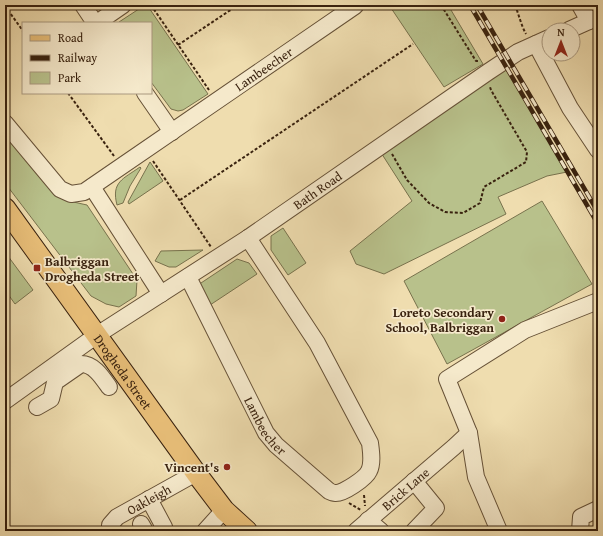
<svg xmlns="http://www.w3.org/2000/svg" width="603" height="536" font-family="'Gentium Book Plus',serif">
	<rect width="100%" height="100%" fill="#efddaf"/>
	<filter id="stains"><feTurbulence type="fractalNoise" baseFrequency=".005" numOctaves="4"/><feColorMatrix values="0 0 0 0 .2 0 0 0 0 .09 0 0 0 0 .02 0 0 0 .5 -.17"/></filter>
	<radialGradient id="worn" r=".72"><stop offset=".6" stop-color="#630" stop-opacity="0"/><stop offset="1" stop-color="#630" stop-opacity=".3"/></radialGradient>
	<path fill="#b8c18b" stroke="#78724d" d="M145 5H147L208 94 183 110 178 111 171 109 151 82V23H119V22Z
		M389 5H448L483 64 444 87Z
		M503 60 567 172 547 176 498 197 506 214 384 274 356 264 350 251 412 201 378 148Z
		M5 131 69 201 87 205 137 280 136 296 119 307 106 304 91 296 5 183Z
		M150 162 163 181 129 204 128 202Z
		M140 167 141 168 130 186 123 203 117 205C111 182 123 179 140 167Z
		M542 201 592 284 447 364 404 281Z
		M283 228 306 263 288 275 271 250V236Z
		M203 250 176 267H169L155 261 161 251Z
		M5 252 33 290 15 304 5 290Z
		M237 259 249 263 257 274 207 307 198 285Z"/>
	<g fill="none" stroke-linecap="round" stroke-linejoin="round">
		<g stroke="#665137" stroke-width="18">
			<g id="minor">
				<path d="M83 5 95 23"/>
				<path d="M580 5 589 21"/>
				<path d="M97 23 123 5"/>
				<path d="M569 30 598 17"/>
				<path d="M536 44 570 108 598 150"/>
				<path d="M145 93 172 132"/>
				<path id="s1" d="M5 123 60 189 71 194 84 192 355 6"/>
				<path d="M92 187 161 294"/>
				<path id="s2" d="M188 277 266 433 276 445 329 491C331 492 333 493 335 493 343 494 366 478 369 471 373 463 371 451 370 443L317 343 248 238"/>
				<path id="s3" d="M5 401 97 335 248 238 488 72 518 52 549 38"/>
				<path d="M37 407 51 399 55 382 81 364C94 364 102 377 109 387"/>
				<path d="M469 433 476 477 499 531"/>
				<path d="M414 481 436 508 414 531"/>
				<path d="M149 499 164 527 160 531"/>
				<path d="M368 520 381 531"/>
				<path d="M141 524 145 531"/>
				<path id="s4" d="M110 531V525L117 517 196 473"/>
				<path d="M205 531 224 510"/>
				<path id="s5" d="M356 531 454 447 469 433 447 379 525 330 598 301"/>
				<path d="M580 531 581 517 598 509"/>
			</g>
		</g>
		<g stroke="#39220f" stroke-width="22">
			<g id="major">
				<path id="s6" d="M5 208 196 473 224 510 247 531"/>
			</g>
		</g>
		<path stroke="#39220f" stroke-width="2" stroke-dasharray="3 2" stroke-linecap="butt" d="M151 5 209 90
			M441 5 476 61H478
			M515 5C519 15 521 25 526 34
			M5 6 23 31
			M178 45 238 5
			M68 93 114 156
			M392 154 407 180 429 203 445 212 463 213 480 203 484 187 526 162 527 152 491 90 490 87
			M153 161 211 247
			M180 200 413 44
			M364 495 365 506
			M349 503 361 510"/>
		<use href="#minor" stroke="#f5e9cb" stroke-width="16"/>
		<use href="#major" stroke="#e8be78" stroke-width="20"/>
		<g stroke="#39220f" stroke-width="4.5">
			<path id="rail" d="M470 5 598 224
				M477 5 598 212"/>
		</g>
		<use href="#rail" stroke="#f5e9cb" stroke-width="3" stroke-dasharray="9" stroke-linecap="butt"/>
	</g>
	<g fill="#8f2418" stroke="#f5e9cb" stroke-width="1.5">
		<rect x="33" y="264" width="8" height="8" rx="2"/>
		<circle cx="502" cy="319" r="4"/>
		<circle cx="227" cy="467" r="4"/>
	</g>
	<g text-anchor="middle" stroke-width="3.5" stroke-linejoin="round" paint-order="stroke">
		<g font-size="13" fill="#39220f" stroke="#f5e9cb">
			<text dy="5" stroke="none"><textPath href="#s1" startOffset="329">Lambeecher</textPath></text>
			<text dy="5" stroke="none"><textPath href="#s3" startOffset="377">Bath Road</textPath></text>
			<text dy="5" stroke="none"><textPath href="#s6" startOffset="202">Drogheda Street</textPath></text>
			<text dy="5" stroke="none"><textPath href="#s2" startOffset="168">Lambeecher</textPath></text>
			<text dy="5" stroke="none"><textPath href="#s5" startOffset="65">Brick Lane</textPath></text>
			<text dy="5" stroke="none"><textPath href="#s4" startOffset="53">Oakleigh</textPath></text>
		</g>
		<g font-size="13" font-weight="bold" fill="#39220f" stroke="#f5e9cb" text-anchor="end">
			<text x="45" y="266" text-anchor="start">Balbriggan<tspan x="45" dy="15">Drogheda Street</tspan></text>
			<text x="494" y="317">Loreto Secondary<tspan x="494" dy="15">School, Balbriggan</tspan></text>
			<text x="219" y="472">Vincent's</text>
		</g>
	</g>
	<rect width="603" height="536" fill="none" stroke="#efddaf" stroke-width="20"/>
	<rect x="6" y="6" width="591" height="524" fill="none" stroke="#39220f" stroke-width="2"/>
	<rect x="10" y="10" width="583" height="516" fill="none" stroke="#39220f"/>
	<rect x="22" y="22" width="130" height="72" fill="#f5e9cb" stroke="#aa9980"/>
	<rect x="30" y="35" width="20" height="6" fill="#e8be78" stroke="#aa9980"/>
	<text x="58" y="42" font-size="12" fill="#39220f">Road</text>
	<rect x="30" y="55" width="20" height="6" fill="#39220f" stroke="#aa9980"/>
	<text x="58" y="62" font-size="12" fill="#39220f">Railway</text>
	<rect x="30" y="72" width="20" height="12" fill="#b8c18b" stroke="#aa9980"/>
	<text x="58" y="82" font-size="12" fill="#39220f">Park</text>
	<g transform="translate(561 42)"><circle r="19" fill="#f5e9cb" stroke="#aa9980"/>
	<path d="M0-3L7 15L0 10L-7 15Z" fill="#8f2418"/>
	<text y="-6" font-size="11" font-weight="bold" text-anchor="middle" fill="#39220f">N</text>
	</g>
	<rect width="100%" height="100%" filter="url(#stains)"/>
	<rect width="100%" height="100%" fill="url(#worn)"/>
</svg>
